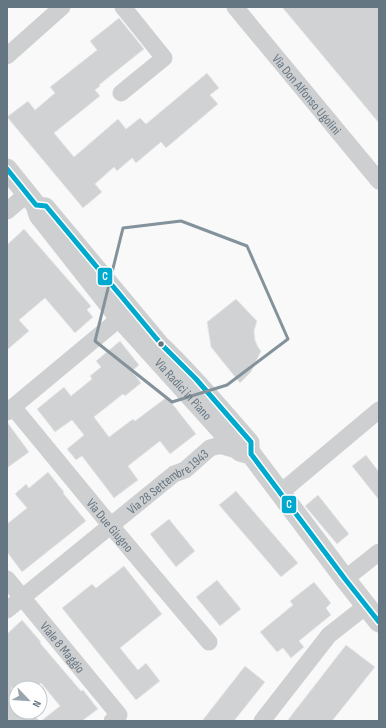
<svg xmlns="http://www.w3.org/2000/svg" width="386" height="728" font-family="'Sofia Sans Condensed',sans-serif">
	<rect width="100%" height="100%" fill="#f9f9f9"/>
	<path fill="#d0d2d3" stroke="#e8e8e8" d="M282 7H379V123Z
		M119 18 144 49 99 85 100 86 95 90 100 96 54 133 74 157 118 119 126 129 140 118 146 124 207 73 219 88 210 95 218 104 166 148 161 142 136 163 132 158 117 171 114 167 95 184 102 192 83 208 7 117 28 101 35 110 55 93 50 87 97 50 90 41Z
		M24 229 91 306 87 310 93 317 75 333 45 298 19 320 29 331 7 350V245Z
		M236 299 257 321 254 331 255 340 258 347 261 351 251 372 240 383 211 347 207 322Z
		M120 341 139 365 132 371 141 383 125 396 123 394 94 417 109 437 133 419 135 421 167 397 196 434 170 454 160 441 128 466 138 480 114 498 82 456 76 460 67 449 84 435 72 420 55 432 37 409 64 387 71 396 92 379 90 376 101 367 96 361Z
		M7 422 29 452 7 468Z
		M366 455 379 472V500L352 466Z
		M48 472 64 492 63 493 86 521 22 572 7 552V524L27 508 15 494 26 484 29 488Z
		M236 491 298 563 281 577 219 505Z
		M318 495 349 534 337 544 305 506Z
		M169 519 195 551 176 567 150 534Z
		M124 566 162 614 120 648 138 670 146 663 160 681 136 700 62 608 92 584 96 588Z
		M217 580 241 609 220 626 196 597Z
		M314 582 331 603 326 608 331 615 299 641 304 647 291 658 283 648 277 652 260 632 293 605 290 601Z
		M22 620 41 642 40 643 81 691 83 690 98 709 82 721H41L60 706 41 683 34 688H11L16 694V712H32L39 721H7V634Z
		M346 645 375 667 332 721H287Z
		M245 666 265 682 234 721H202Z"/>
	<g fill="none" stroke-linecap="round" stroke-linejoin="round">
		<g stroke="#cecfd0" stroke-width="17">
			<path id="s1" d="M235 7 379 181"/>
			<path d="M7 56 62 7"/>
			<path d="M121 93 164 58 123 7"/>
			<path d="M36 205 46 206 161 344C193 374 222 409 251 442V454"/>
			<path d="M7 211 27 194"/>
			<path id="s2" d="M13 407 111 526 209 642"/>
			<path d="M7 412 120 318 128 316 131 320"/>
			<path d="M280 493 379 410"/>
			<path id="s3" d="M7 579 119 715 112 721"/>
			<path d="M345 579 379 552"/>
			<path id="s4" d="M7 610 174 474 185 470 210 448 217 446H223L240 451"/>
			<path d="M262 721 329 635 366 606"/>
		</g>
		<path stroke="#cecfd0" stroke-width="21" id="s5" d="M7 169 36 205 39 215 120 318 240 451 251 454 345 579 379 622"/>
		<g stroke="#fff" stroke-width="8">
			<path id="bus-1" d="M7 169 36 205 46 206 161 344 196 379 251 442V454L345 579 379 622"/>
		</g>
		<use href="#bus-1" stroke="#00a9ce" stroke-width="5"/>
	</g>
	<path fill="none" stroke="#84929c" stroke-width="3" stroke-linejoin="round" d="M181 221 247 246 288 339 227 385 172 402 95 341 123 228Z"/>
	<circle fill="#657683" stroke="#fff" stroke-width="1.5" cx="161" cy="344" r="3.5"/>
	<g text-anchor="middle" stroke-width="4" stroke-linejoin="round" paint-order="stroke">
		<g font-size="13" fill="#657683" stroke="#fff">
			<text dy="5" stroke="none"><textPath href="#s1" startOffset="113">Via Don Alfonso Ugolini</textPath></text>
			<text dy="5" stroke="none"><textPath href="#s5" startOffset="283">Via Radici in Piano</textPath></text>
			<text dy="5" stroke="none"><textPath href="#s4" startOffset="206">Via 28 Settembre 1943</textPath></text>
			<text dy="5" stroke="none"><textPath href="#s2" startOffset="153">Via Due Giugno</textPath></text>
			<text dy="5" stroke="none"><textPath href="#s3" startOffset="88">Viale 8 Maggio</textPath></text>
		</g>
	</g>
	<g stroke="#fff" stroke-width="1.5">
		<rect x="97" y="267" width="16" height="19" rx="4" fill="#00a9ce"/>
		<rect x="281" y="495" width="16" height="19" rx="4" fill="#00a9ce"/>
	</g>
	<g font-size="11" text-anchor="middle" font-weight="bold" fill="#fff">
		<text x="105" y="280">C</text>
		<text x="289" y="508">C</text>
	</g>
	<rect width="386" height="728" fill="none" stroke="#657683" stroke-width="16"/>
	<g transform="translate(28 700) rotate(115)"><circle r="19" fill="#ffffff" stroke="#c1c8cd"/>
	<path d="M0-3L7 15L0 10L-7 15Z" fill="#99a4ac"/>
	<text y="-6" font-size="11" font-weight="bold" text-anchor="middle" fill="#657683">N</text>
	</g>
</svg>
